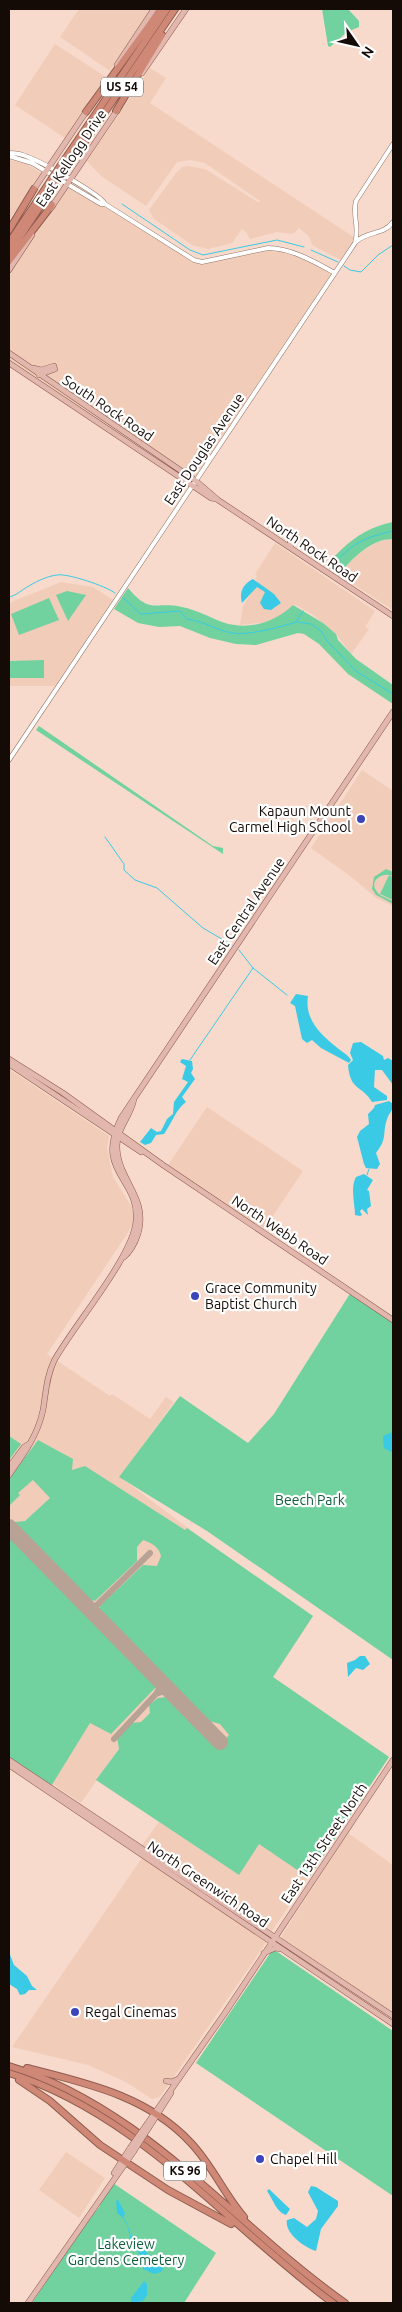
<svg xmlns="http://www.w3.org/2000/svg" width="402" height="2312" font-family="Ubuntu,sans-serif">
	<rect width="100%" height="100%" fill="#f7dacb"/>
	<path fill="#f1ccb9" d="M79 9H152L110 71 60 37Z
		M55 44 106 77 65 138 15 105Z
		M150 68 166 78 150 103 355 238 341 260 312 245 309 236 299 228 293 234 277 232 250 239 246 232 242 229 232 243 208 249 192 245 154 219 149 210 176 173 182 167 188 166 205 169 259 203 260 201 205 163 191 160 177 162 146 206 101 176 87 161Z
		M9 160 27 164 41 173 9 220Z
		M70 180 183 254 203 262 277 248 335 273 195 484 9 359V270Z
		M388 539H393V610L339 575 357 554 376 543Z
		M275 543 375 611 365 627 369 629 351 654 336 634 312 614 294 604 283 615 269 622 240 625 243 606 258 582 255 579 257 576 255 574Z
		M61 582 93 587 113 600 55 686H9V603Z
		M362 770 393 791V906L376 898 354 879 311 848Z
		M9 1069 109 1136 107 1148 113 1177 133 1209 135 1222 47 1354 110 1396 112 1394 150 1419 166 1397 174 1402 120 1477 244 1570 313 1616 273 1677 389 1757 272 1931 142 1845 159 1822 239 1875 119 1748 81 1803 9 1755Z
		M207 1107 303 1171 264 1229 168 1165Z
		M348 1833 393 1865V2012L282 1941V1935Z
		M144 1855 268 1940 160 2097 152 2099 126 2082 88 2065 12 2047Z
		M66 2152 105 2178 79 2218 39 2190Z"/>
	<path fill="#71d29f" d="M322 9H348L359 21V27L347 32 330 47 328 46Z
		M393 522V539C371 539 352 558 339 575L326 566C345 544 363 528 393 522Z
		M128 588C151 615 154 601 182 607 197 610 209 617 222 622 248 631 274 623 293 605L323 623 336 634 338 640 356 659 393 685V704L348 674 319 644 304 634 298 633 256 645 236 644 210 638 180 626 159 627 138 623 114 609Z
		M67 591 86 595 68 621 56 595Z
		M49 598 59 620 19 635 11 614Z
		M44 660V678H9V661Z
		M39 726 213 846 223 848V854L36 730Z
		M386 869 393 872V876C382 871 367 882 378 893 382 897 389 899 393 901V904L376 895 372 889 374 877Z
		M389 875 393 877V900L380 894Z
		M351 1292 393 1320V1660L207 1531 119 1477 180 1396 248 1443 274 1414Z
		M9 1436 21 1444 9 1460Z
		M38 1440 73 1459 72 1470 85 1466 185 1530 187 1528 313 1616 273 1677 389 1757 309 1878 259 1844 239 1875 96 1780 119 1749 117 1737 132 1723 141 1722 150 1713 149 1705 158 1698 167 1697 218 1747 229 1735 220 1724 205 1720 100 1610V1606L143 1565 157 1566 161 1556C159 1547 152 1543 143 1540L137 1547V1561L95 1601 87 1599 16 1525 15 1522 25 1521 50 1498 33 1480 18 1493 20 1495 9 1506V1479Z
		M9 1536 156 1687 111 1734 90 1723 50 1788 9 1760Z
		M273 1949 393 2031V2196L196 2063Z
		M113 2183 216 2253 184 2303H32L81 2230 100 2206V2203Z"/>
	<path fill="#3acae6" d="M253 579 274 594 281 603 271 610 264 609 260 603 265 592 257 587 242 603C239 592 243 584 253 579Z
		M296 994 308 996C304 1020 322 1036 340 1050 344 1053 348 1055 351 1060L349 1063 321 1048 312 1040 307 1043 302 1039 295 1006 290 1003Z
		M361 1042 383 1056 384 1060 388 1058 393 1061V1085L382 1070H375L374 1087 387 1096V1100L372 1102C362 1085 350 1091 348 1065L353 1060 350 1053 353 1043Z
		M182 1059 192 1061 193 1069 191 1073 195 1079 182 1097 186 1102C176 1109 172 1123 164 1134L156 1135 151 1143 145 1145 140 1142 151 1128 157 1132 161 1131 167 1119 173 1114 174 1102 188 1082 182 1079 186 1066 180 1062Z
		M389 1101 393 1104C393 1111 389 1113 387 1119 382 1134 388 1138 376 1153L380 1164 377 1169 366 1168 364 1164 357 1137 360 1131 369 1124 368 1114 374 1108 375 1105Z
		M364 1174 373 1180 367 1190 369 1191 371 1206 367 1209 368 1215 362 1209 360 1211 362 1215 360 1216 355 1215C355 1203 350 1188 356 1177Z
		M393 1432V1453L384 1448 383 1437 385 1435Z
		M360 1656H365L370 1664 363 1670 356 1668 348 1677 347 1663 355 1660Z
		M9 1952 14 1965 27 1976 32 1986 37 1990H29L25 1994 20 1995 17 1989 9 1984Z
		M311 2186 316 2187 338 2201V2206L321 2229 316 2251C305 2248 284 2233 287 2220L294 2218 307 2227 316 2219 318 2211 308 2192Z
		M269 2189 290 2209 286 2215C276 2212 273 2199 267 2191Z
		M118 2200 125 2213 123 2218 117 2213 116 2201Z
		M130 2234 149 2255 167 2261 161 2272 154 2274 143 2269 144 2263 130 2237Z
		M144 2281 147 2284V2295L143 2301 132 2303 131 2298Z"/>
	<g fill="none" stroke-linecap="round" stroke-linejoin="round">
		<path stroke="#3acae6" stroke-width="1" d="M122 204 190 250 203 255 277 240 304 247
			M311 250 338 262
			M344 266 350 270 361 272 378 255 393 245
			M333 567C349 543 367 537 393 531
			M9 597C18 595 21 590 29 586 37 581 48 576 57 575 67 573 106 586 115 593
			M123 598 141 614 180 611 187 619C203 621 216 630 232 633 247 636 280 627 296 622L303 611
			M297 622 311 624 321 631 327 641 357 672 393 694
			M105 837 124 864V870L135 880 157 888 203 928 232 945
			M239 950 253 968 287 995
			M190 1060 253 968
			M367 1175 369 1169
			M123 2218 128 2225
			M128 2228 130 2234"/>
		<path stroke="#b8a195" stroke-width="6" d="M82 1602 92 1607 97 1605
			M98 1618 95 1610 97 1605 150 1553
			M156 1694 160 1687 158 1678
			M114 1739 156 1694 164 1691 172 1693"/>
		<path stroke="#b8a195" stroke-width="16" d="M9 1527 220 1742"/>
		<g stroke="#907668" stroke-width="5">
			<path id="minor" d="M9 153C15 153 22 154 28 157 40 161 102 195 105 204
				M9 156 32 163 101 204H105L194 260 202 262 268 248C291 248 315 262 335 273
				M357 241C368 231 384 235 393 222
				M9 760 355 243C360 228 352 215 356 201L393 144"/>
		</g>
		<g stroke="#8e5c4f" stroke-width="6">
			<path id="major" d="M117 65 154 9
				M142 73 186 9
				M32 192 88 109
				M51 208 118 109
				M9 270 32 235
				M9 353 196 481 218 500 393 616
				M9 363 211 498 217 499
				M33 368 41 370 54 366
				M39 375 55 369
				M290 540 291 548
				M9 1059 63 1093 163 1165 393 1320
				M9 1064 141 1152
				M124 1257C131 1251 135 1243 138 1234 149 1197 117 1180 117 1146 117 1128 131 1116 134 1099
				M9 1467 24 1447 29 1444
				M9 1475C23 1455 38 1435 43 1410 46 1393 46 1378 54 1361 73 1326 133 1257 136 1221 140 1178 94 1173 121 1118L393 712
				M9 1760 393 2016
				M9 1765 393 2024
				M264 1953 275 1948 282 1949
				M166 2081 172 2082 178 2079
				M147 2124 225 2013 393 1760
				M150 2126 171 2093
				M114 2173 130 2148
				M28 2303 134 2151"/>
		</g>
		<g stroke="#8e5c4f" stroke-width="8">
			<path id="highway" d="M116 111 162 35
				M86 112 161 9
				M63 162 167 9
				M69 165 175 9
				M9 230 34 189
				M9 243 51 180
				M9 253 56 183
				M9 261 52 205
				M9 2066C144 2107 233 2224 345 2303
				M27 2068C86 2083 148 2096 191 2143 212 2165 224 2194 244 2217
				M9 2073C138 2113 227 2225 333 2303
				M19 2080 50 2101 100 2145 168 2190 231 2224"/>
		</g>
		<use href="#minor" stroke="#fff" stroke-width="4"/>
		<use href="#major" stroke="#e2b7ad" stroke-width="5"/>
		<use href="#highway" stroke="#cf8776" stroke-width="6"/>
		<g stroke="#8e5c4f" stroke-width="6" stroke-linecap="butt">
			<path id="major-bridge" d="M130 2148 147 2124
				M134 2151 150 2126"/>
		</g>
		<g stroke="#8e5c4f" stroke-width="8" stroke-linecap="butt">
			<path id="highway-bridge" d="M51 180 63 162
				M56 183 69 165"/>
		</g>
		<use href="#major-bridge" stroke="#e2b7ad" stroke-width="5"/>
		<use href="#highway-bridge" stroke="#cf8776" stroke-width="6"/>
	</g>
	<g fill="#3b44b8" stroke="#fff" stroke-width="2">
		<circle cx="361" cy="819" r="5"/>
		<circle cx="195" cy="1296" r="5"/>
		<circle cx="75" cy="2012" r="5"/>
		<circle cx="260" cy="2159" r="5"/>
	</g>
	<g text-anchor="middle" stroke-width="4.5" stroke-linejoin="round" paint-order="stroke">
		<g fill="#fff" stroke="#5a5451" stroke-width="1">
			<rect x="101" y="77.5" width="42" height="19" rx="4"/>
			<rect x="164" y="2161.5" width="42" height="19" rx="4"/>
		</g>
		<g font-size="12" font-weight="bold" fill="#140b06">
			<text x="122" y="91">US 54</text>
			<text x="185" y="2175">KS 96</text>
		</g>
		<g font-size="14" fill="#140b06" stroke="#fff">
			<text transform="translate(71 158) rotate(-56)" y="5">East Kellogg Drive</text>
			<text transform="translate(108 408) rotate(34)" y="5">South Rock Road</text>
			<text transform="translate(204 449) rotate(-56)" y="5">East Douglas Avenue</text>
			<text transform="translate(312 549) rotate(34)" y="5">North Rock Road</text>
			<text transform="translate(246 911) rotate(-56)" y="5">East Central Avenue</text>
			<text transform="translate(280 1230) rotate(34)" y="5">North Webb Road</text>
			<text transform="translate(324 1843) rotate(-56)" y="5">East 13th Street North</text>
			<text transform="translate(208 1884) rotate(34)" y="5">North Greenwich Road</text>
		</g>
		<g font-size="14" fill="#140b06" stroke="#fff" text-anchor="start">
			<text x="351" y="816" text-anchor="end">Kapaun Mount<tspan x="351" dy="16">Carmel High School</tspan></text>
			<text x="205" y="1293">Grace Community<tspan x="205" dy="16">Baptist Church</tspan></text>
			<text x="85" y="2017">Regal Cinemas</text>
			<text x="270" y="2164">Chapel Hill</text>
		</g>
		<g font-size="14" fill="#0e5e3c" stroke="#fff">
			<text x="310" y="1505">Beech Park</text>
			<text x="126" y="2249">Lakeview<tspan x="126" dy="16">Gardens Cemetery</tspan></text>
		</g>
	</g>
	<rect width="402" height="2312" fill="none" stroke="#140b06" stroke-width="20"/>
	<g transform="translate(357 45) rotate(124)" stroke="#ffffff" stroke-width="4" paint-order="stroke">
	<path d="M0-4L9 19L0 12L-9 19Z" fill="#140b06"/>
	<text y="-8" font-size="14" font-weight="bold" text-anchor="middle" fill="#140b06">N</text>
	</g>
</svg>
